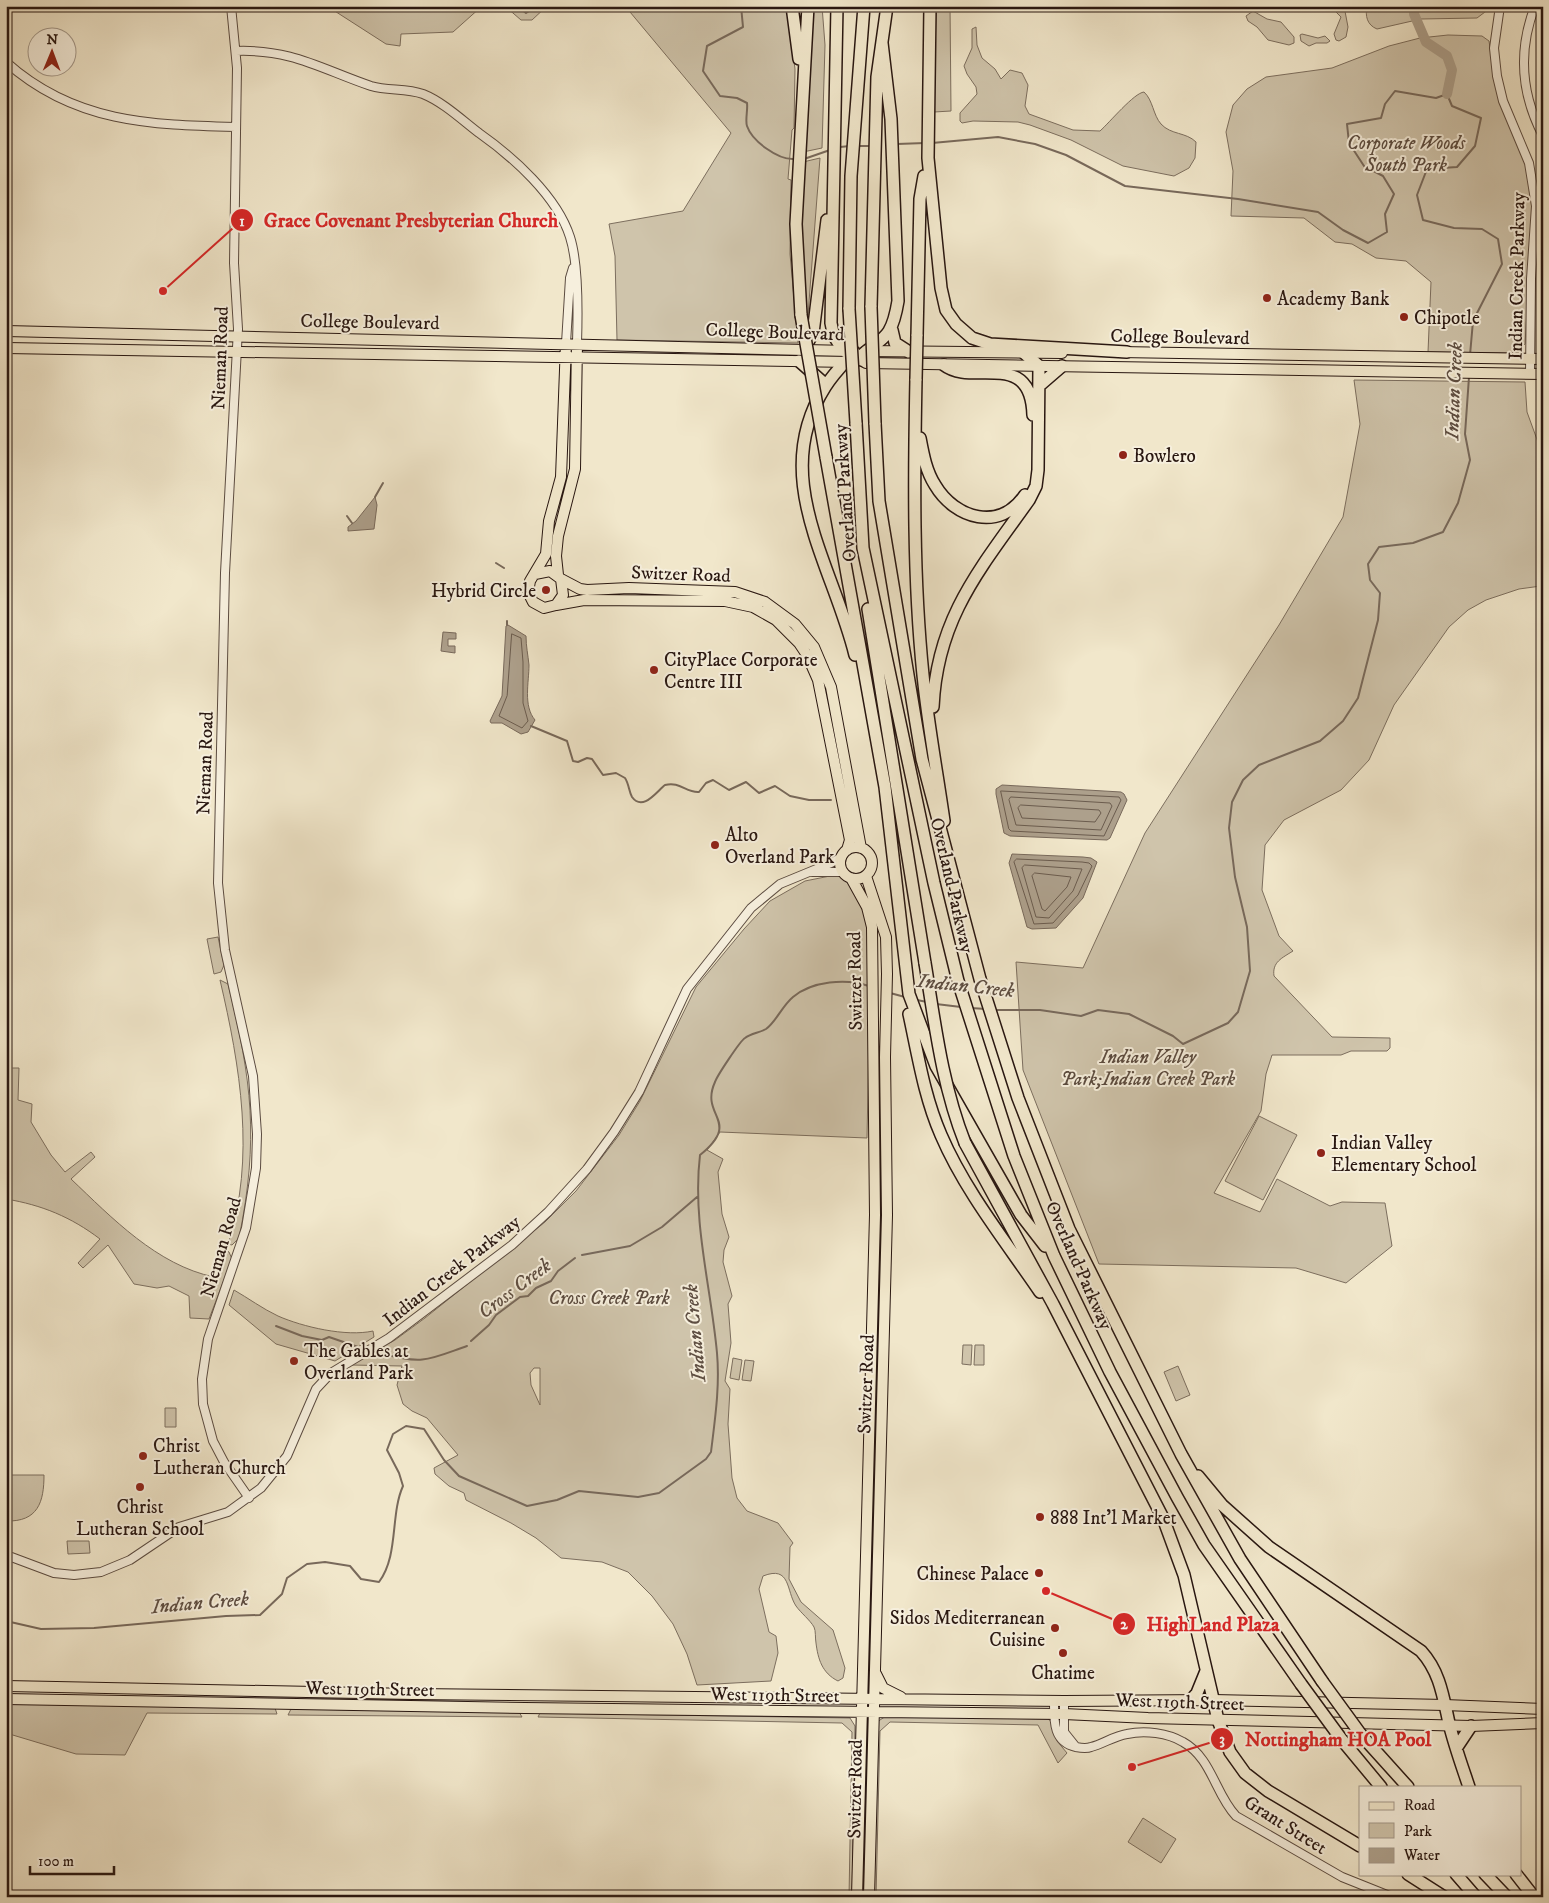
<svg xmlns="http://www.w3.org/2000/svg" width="1549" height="1903" font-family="'IM FELL DW Pica',serif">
	<rect width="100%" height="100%" fill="#f1e7cb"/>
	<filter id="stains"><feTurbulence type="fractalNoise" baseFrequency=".004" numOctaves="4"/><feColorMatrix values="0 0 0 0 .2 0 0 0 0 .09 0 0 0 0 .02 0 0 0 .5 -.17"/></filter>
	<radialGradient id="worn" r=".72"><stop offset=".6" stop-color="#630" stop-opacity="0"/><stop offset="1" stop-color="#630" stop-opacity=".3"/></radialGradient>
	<path fill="#cfc4ab" stroke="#7c6e5e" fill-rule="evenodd" d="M331 6H547L532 20H521L506 7H481L453 32 401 34 400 46 386 44 330 8Z
		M625 6H787L795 69 794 128 792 130 788 179 791 180 790 254 798 343 617 340 615 256 609 224 683 211 731 133Z
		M811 6H822L825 45 822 148 803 152Z
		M936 6H950L951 111 934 112Z
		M1336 6H1344L1348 27 1346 37 1339 41 1336 40 1334 34 1341 17 1336 12Z
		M1367 6H1493L1477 18 1421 19 1377 29C1367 25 1365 16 1367 6Z
		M1253 11 1267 19 1281 22 1294 37V43L1289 45 1268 40 1257 27 1248 21 1246 16Z
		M976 27 977 45 982 58 995 69 1001 79 1010 70 1022 73 1028 85 1025 106 1029 114 1073 130 1100 131C1110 122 1134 93 1144 92 1153 100 1153 115 1161 124 1171 135 1186 132 1196 142L1195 158 1189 168 1174 176 1123 166 1071 140 1030 125 1018 122 973 121 962 123 960 121V113L977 94 976 87 967 74 964 66 972 48V29Z
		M1302 34 1318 38 1325 36 1330 41 1327 43H1316L1309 46 1301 41 1300 35Z
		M1448 35 1482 36 1489 41 1492 62 1526 164 1533 205 1525 344 1514 353 1428 352 1431 282 1406 261 1376 258 1352 244 1335 242 1304 218 1231 216 1233 171 1226 132 1233 105 1247 89 1266 77 1332 68 1389 46 1420 38Z
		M820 158 808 315 806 316 800 223 803 162Z
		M1543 214V302H1538L1540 236 1538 220Z
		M1354 380 1525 382 1527 412 1543 456 1541 586 1519 589 1486 600 1468 610 1449 627 1394 705 1369 760 1341 790 1284 820 1265 845 1262 890 1279 936 1293 951C1282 958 1272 962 1274 976L1332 1037 1390 1038V1048L1387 1051H1351L1341 1055H1272L1266 1074 1261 1111 1214 1193 1260 1212 1277 1179 1330 1206 1342 1202 1385 1203 1392 1246 1346 1283 1296 1268 1099 1264 1023 1070 1016 962 1083 968 1145 833 1279 625 1343 517 1360 424Z
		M840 874 852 886 871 930 867 1138 720 1132 707 1150 723 1159 718 1172 722 1214 729 1237 724 1250 723 1262 732 1296 728 1304 731 1343 725 1381 730 1389 728 1424 732 1478 737 1498 747 1511 778 1523 793 1543 790 1547 789 1579 801 1602 833 1630 845 1668 843 1678 838 1681C822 1673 818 1659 816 1643 815 1638 816 1631 814 1627 810 1620 801 1613 796 1606 786 1591 791 1565 763 1576L759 1589 769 1632 776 1636 778 1653 771 1681 697 1685 687 1654 673 1624 652 1596 628 1572 602 1562 561 1558 536 1538 511 1523 466 1500 464 1493 449 1486 435 1474 434 1468 458 1455 427 1418 412 1411 403 1404 397 1385 402 1366 351 1365 395 1340 425 1318 545 1222 576 1191 619 1135 640 1101 696 987 744 929 770 901 805 881ZM534 1368H540V1405L531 1385 530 1373Z
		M218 937 224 965 221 972 214 974 207 939Z
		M220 980 228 984C252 1081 259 1139 239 1238L232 1245 228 1244C256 1158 240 1066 220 980Z
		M6 1068H19L18 1100 32 1104 31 1122 51 1155 65 1172 91 1152 95 1157 71 1179C112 1218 157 1265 214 1277L221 1268 225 1250 229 1252 232 1259 209 1319 190 1318 189 1296 169 1286 157 1288 134 1284 108 1245 83 1268 78 1263 100 1239C71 1217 42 1205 6 1199Z
		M1259 1116 1297 1135 1263 1200 1225 1181Z
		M234 1290C248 1298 263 1309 278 1316 303 1327 346 1337 373 1331L374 1337 335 1361 276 1344 229 1305Z
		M963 1345H972L971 1365 962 1364Z
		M975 1345H984V1365H974Z
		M733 1358 742 1360 739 1380 730 1378Z
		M745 1360 754 1361 751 1381 742 1380Z
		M1178 1366 1190 1395 1176 1401 1164 1372Z
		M165 1408H176V1427H165Z
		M6 1475H44C44 1502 38 1522 6 1521Z
		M89 1541 90 1553 68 1554 67 1541Z
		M6 1701 275 1708 277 1714 147 1713 125 1755 76 1754 6 1733Z
		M291 1709 519 1712 522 1717 288 1715Z
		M540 1713 850 1718 855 1726 852 1897H849L852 1732 842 1723 538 1717Z
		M886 1716 1048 1719 1052 1722 1057 1741 1067 1753 1058 1763 1038 1725 890 1722 880 1731 876 1897H873L877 1722Z
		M1143 1818 1176 1839 1161 1863 1128 1842Z"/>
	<path fill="#ada08c" stroke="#78695b" d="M375 497 377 505 374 529 348 531V527L356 521Z
		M508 625 526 636C526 646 528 655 529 665 529 682 523 706 535 720L528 732 521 734 502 723H491L490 721 502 696 506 626Z
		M443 632 456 633V639H448V646H455V653L441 651Z
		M1002 785 1121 792 1124 794 1127 800 1110 838 1107 840 1010 836 1004 833 996 794V789Z
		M1012 854 1083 857 1091 858 1097 862 1083 898 1056 928 1032 929 1027 927 1009 863Z"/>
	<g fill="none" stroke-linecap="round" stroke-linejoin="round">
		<path stroke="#6b5c4e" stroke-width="1" d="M512 634 521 638 523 662V703L528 721 522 728 499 716 507 696Z
			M1001 791 1119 797 1121 800 1104 836 1011 831 1009 829Z
			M1011 797 1110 803 1112 806 1101 830 1016 825 1009 800Z
			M1021 805 1099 810 1101 813 1095 822 1022 818 1018 808Z
			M1017 859 1082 862 1089 863 1092 866 1078 895 1053 923 1034 924 1014 862Z
			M1025 865 1082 869 1073 891 1049 918 1036 917 1022 868Z
			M1035 873 1071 877 1067 887 1045 911 1042 909 1032 876Z"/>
		<path stroke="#78695b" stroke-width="2" d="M517 6 526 13 537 6
			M741 6 743 27 707 46 703 71 720 96 737 98 747 103C748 110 745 120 747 126 752 141 778 160 794 159
			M932 143 998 137 1035 144 1066 155 1125 186 1238 199 1318 212 1343 230 1368 243 1387 232 1385 214 1394 194 1383 176 1364 166 1349 143 1347 124 1381 118 1385 104 1395 91 1436 98 1447 94 1452 106 1481 118 1475 146 1457 167 1427 169 1417 195 1423 220 1454 228 1482 229 1498 239 1502 264 1473 321 1470 355
			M897 144 925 143
			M857 146H870
			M840 147 850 146
			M804 159 830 150
			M375 497 383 483
			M347 516 352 523
			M496 563 504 568
			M507 621V625
			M531 726 567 741 573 761 578 762 587 758 592 759 603 775 616 773 625 778C629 784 629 792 632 797 643 812 657 791 665 785 680 781 686 793 699 792L706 783 713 780 729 790 746 782 759 793 775 786 790 796 809 800H831
			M890 993 905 997
			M917 1000 927 1002
			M936 1004 961 1007
			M971 1008 986 1009
			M993 1010H1040L1081 1016 1098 1010 1129 1014 1173 1036 1183 1044 1228 1023 1238 1012 1250 971 1247 927 1235 877 1229 828 1232 802 1243 780 1259 765 1320 741 1343 721 1358 698 1378 620 1380 593 1370 580 1368 564 1379 547 1413 543 1443 532 1458 503 1470 460 1465 434 1469 377
			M582 1255 630 1246 662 1227 697 1197
			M276 1326 302 1336 322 1340 329 1337 358 1347
			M471 1341 489 1325 496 1315 520 1297 528 1296 536 1288 551 1281 558 1271 575 1258
			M384 1354C424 1365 430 1359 467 1346
			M6 1621 41 1629 94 1628 226 1616 260 1615 282 1594 287 1578 307 1564 325 1562 350 1566 361 1579 379 1582C399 1555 390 1515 403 1486L399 1473 387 1450 393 1434 406 1426 424 1429 444 1460 459 1476 527 1506 557 1500 579 1491 638 1497 659 1493 706 1459 711 1452C715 1419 720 1386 717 1353 711 1287 692 1221 700 1155 743 1120 699 1117 715 1082 717 1076 740 1041 745 1038 751 1033 759 1033 766 1029 776 1022 782 1006 793 997 812 981 846 978 869 986"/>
		<path stroke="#ada08c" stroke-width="10" d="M1414 6V14L1426 42 1447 56 1452 70 1447 94"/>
		<g stroke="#5b4b40" stroke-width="10">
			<path id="minor" d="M231 6 237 68 234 263 238 329 225 573 218 883 225 950 253 1076 257 1134 256 1168 246 1228 208 1339 202 1379 203 1404 213 1441 224 1462 249 1498
				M1500 6 1494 48 1497 76 1503 101 1529 163 1536 206 1531 279 1530 374
				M1535 6C1518 50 1521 94 1543 136
				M236 51C292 49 321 69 371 86 388 91 406 88 423 94 443 102 462 120 479 133 513 157 557 196 570 237 579 265 578 313 577 343
				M6 62C74 123 151 125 236 127
				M566 343 570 278 573 268
				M812 872H843
				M6 1555 54 1573 74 1575 101 1572 130 1560 179 1527 228 1512 261 1488 287 1456 316 1389 331 1373 389 1338 512 1245 548 1212 587 1169 614 1132 639 1092 687 989 751 908 780 884 831 863 842 857
				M1054 1701C1054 1721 1053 1742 1076 1747 1081 1748 1086 1749 1091 1747 1103 1744 1114 1736 1127 1734 1145 1730 1168 1733 1183 1742 1212 1758 1215 1794 1236 1816L1342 1877 1392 1897
				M1064 1701V1732L1076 1747"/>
		</g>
		<g stroke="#291711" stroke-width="12">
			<path id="major" d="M6 331 849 351
				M6 348 849 362
				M866 351 1062 353
				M1119 352 1543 359
				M866 363 1543 374
				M535 574 550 571 561 579 563 595 556 605 544 608 533 602 528 592 530 581 546 554 549 521 561 477 566 343
				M558 575 556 556 558 536 575 469 577 343
				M561 579 580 589 587 590 629 588 735 592 765 602 795 624 814 647 831 687 861 848
				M556 605 584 600 725 601 753 607 776 620 799 643 807 655 818 680 850 840 847 850
				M840 863a16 16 0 1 1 32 0a16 16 0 1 1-32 0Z
				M866 876 886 937 887 974 885 1057 887 1215 869 1897
				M851 878 867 907 872 927 875 1215 857 1897
				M876 1674 883 1688 901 1697
				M6 1686 413 1694 1064 1701 1213 1700 1445 1705 1543 1709
				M6 1699 525 1708 1064 1714 1148 1718 1471 1726 1543 1723"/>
		</g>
		<g stroke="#291711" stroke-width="14">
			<path id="highway" d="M792 6 799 59
				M837 6 831 323C834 347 851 359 873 363
				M930 6 928 158 941 288 946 310 956 324 972 338 990 344 1127 352
				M871 307 877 77 887 6
				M849 309 851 176 864 6
				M801 315 796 224 808 6
				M892 330 895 343 909 352
				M917 336 920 199 924 176
				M804 349 813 333 827 220
				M854 352C844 363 833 374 825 387 768 477 833 565 855 655
				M799 361 826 385
				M854 362C881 336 891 344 898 301L891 119 882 43
				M944 365C972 387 1031 348 1033 415
				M916 379C914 478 913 577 923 675 928 724 937 772 944 821
				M1040 385 1062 366
				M856 423 863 548 934 883 958 981 1014 1156 1054 1256 1110 1372 1177 1497 1204 1545 1301 1684
				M875 423 879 501 922 759 980 979 1018 1098 1069 1229 1181 1454 1240 1559 1322 1681
				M920 438C923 454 926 471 935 485 955 519 1000 532 1025 495
				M826 457 885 787 909 994 936 1066 1021 1215 1045 1246
				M868 609 925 963
				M933 707C937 618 980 569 1029 500L1036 486 1038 470 1039 366 1024 353
				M909 1014C918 1055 924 1096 941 1135 965 1191 1006 1242 1040 1292
				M965 1143 1053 1304 1163 1518 1184 1575 1218 1720 1230 1752 1245 1773 1268 1791 1360 1846
				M1198 1476 1222 1505 1269 1547 1421 1651C1440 1672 1443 1696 1449 1723 1454 1744 1462 1766 1469 1787
				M1190 1701 1197 1693 1206 1671
				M1362 1736 1408 1787
				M1342 1740 1381 1787
				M1457 1747 1471 1726
				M1408 1874 1444 1897
				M1456 1874 1476 1897
				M1485 1874 1507 1897
				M1516 1874 1534 1897"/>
		</g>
		<use href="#minor" stroke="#f6efdd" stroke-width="8"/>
		<use href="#major" stroke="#f1e7cb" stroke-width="10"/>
		<use href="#highway" stroke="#f1e7cb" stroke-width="11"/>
		<g stroke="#291711" stroke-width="14" stroke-linecap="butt">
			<path id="highway-bridge" d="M871 307 875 423
				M849 309 856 423
				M801 315 826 457
				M916 379 917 336
				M925 963C935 1024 942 1085 965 1143
				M1322 1681 1362 1736
				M1301 1684 1342 1740"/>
		</g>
		<use href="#highway-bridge" stroke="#f1e7cb" stroke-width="11"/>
	</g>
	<g fill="#8f2418" stroke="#f6efdd" stroke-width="2">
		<circle cx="1267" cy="298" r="5"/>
		<circle cx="1404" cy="317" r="5"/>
		<circle cx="1123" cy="455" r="5"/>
		<circle cx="546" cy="590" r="5"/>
		<circle cx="654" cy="670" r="5"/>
		<circle cx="715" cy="845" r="5"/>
		<circle cx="1321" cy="1153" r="5"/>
		<circle cx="294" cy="1361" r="5"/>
		<circle cx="143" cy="1456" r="5"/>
		<circle cx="140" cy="1487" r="5"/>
		<circle cx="1040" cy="1517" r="5"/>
		<circle cx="1039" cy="1573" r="5"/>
		<circle cx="1055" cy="1628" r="5"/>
		<circle cx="1063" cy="1653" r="5"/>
	</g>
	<g text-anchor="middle" stroke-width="4" stroke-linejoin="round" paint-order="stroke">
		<g font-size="19" font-style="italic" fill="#5b4b3f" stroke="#f6efdd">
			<text x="1406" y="149">Corporate Woods<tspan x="1406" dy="22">South Park</tspan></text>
			<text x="1148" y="1063">Indian Valley<tspan x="1148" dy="22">Park;Indian Creek Park</tspan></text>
			<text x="609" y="1304">Cross Creek Park</text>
		</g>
		<g font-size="19" fill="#291711" stroke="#f6efdd">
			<text transform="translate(1516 276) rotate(-89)" y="7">Indian Creek Parkway</text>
			<text transform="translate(370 321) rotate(1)" y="7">College Boulevard</text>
			<text transform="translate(775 331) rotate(2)" y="7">College Boulevard</text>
			<text transform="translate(1180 336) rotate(1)" y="7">College Boulevard</text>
			<text transform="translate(219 358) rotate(-88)" y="7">Nieman Road</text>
			<text transform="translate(844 493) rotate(-94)" y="7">Overland Parkway</text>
			<text transform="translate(681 573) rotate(2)" y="7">Switzer Road</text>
			<text transform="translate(204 763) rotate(-88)" y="7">Nieman Road</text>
			<text transform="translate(953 885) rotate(77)" y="7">Overland Parkway</text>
			<text transform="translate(854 981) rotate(-91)" y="7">Switzer Road</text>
			<text transform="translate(220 1247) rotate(-74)" y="7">Nieman Road</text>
			<text transform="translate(1080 1265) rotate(66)" y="7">Overland Parkway</text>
			<text transform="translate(451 1270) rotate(-38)" y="7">Indian Creek Parkway</text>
			<text transform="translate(865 1384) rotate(-88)" y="7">Switzer Road</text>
			<text transform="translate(370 1688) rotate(1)" y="7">West 119th Street</text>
			<text transform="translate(775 1694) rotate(1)" y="7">West 119th Street</text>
			<text transform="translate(1180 1701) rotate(2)" y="7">West 119th Street</text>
			<text transform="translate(854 1789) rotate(-89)" y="7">Switzer Road</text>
			<text transform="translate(1286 1824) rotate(32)" y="7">Grant Street</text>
		</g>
		<g font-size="19" fill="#291711" stroke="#f6efdd" text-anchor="start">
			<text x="1277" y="305">Academy Bank</text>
			<text x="1414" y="324">Chipotle</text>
			<text x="1133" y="462">Bowlero</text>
			<text x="536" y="597" text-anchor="end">Hybrid Circle</text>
			<text x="664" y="666">CityPlace Corporate<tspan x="664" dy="22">Centre III</tspan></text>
			<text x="725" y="841">Alto<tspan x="725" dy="22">Overland Park</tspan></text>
			<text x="1331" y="1149">Indian Valley<tspan x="1331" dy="22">Elementary School</tspan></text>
			<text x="304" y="1357">The Gables at<tspan x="304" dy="22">Overland Park</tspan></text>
			<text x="153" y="1452">Christ<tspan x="153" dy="22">Lutheran Church</tspan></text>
			<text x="140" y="1513" text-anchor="middle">Christ<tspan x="140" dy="22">Lutheran School</tspan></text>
			<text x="1050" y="1524">888 Int'l Market</text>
			<text x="1029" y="1580" text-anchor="end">Chinese Palace</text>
			<text x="1045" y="1624" text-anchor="end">Sidos Mediterranean<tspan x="1045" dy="22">Cuisine</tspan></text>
			<text x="1063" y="1679" text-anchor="middle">Chatime</text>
		</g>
		<g font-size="20" font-style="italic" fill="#5e4e42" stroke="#f6efdd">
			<text transform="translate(1453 391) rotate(-88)" y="7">Indian Creek</text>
			<text transform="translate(966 985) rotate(6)" y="7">Indian Creek</text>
			<text transform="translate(514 1288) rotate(-37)" y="7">Cross Creek</text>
			<text transform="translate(694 1333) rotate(-95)" y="7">Indian Creek</text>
			<text transform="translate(200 1602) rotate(-5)" y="7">Indian Creek</text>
		</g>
	</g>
	<path fill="none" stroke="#d62828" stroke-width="2" d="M163 291L242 220M1046 1591L1124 1624M1132 1767L1222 1739"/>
	<g fill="#d62828" stroke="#f6efdd" stroke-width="2">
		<circle cx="163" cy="291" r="5"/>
		<circle cx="1046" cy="1591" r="5"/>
		<circle cx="1132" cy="1767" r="5"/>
		<circle cx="242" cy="220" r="12"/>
		<circle cx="1124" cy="1624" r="12"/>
		<circle cx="1222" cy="1739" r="12"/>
	</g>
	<g font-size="15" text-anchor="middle" font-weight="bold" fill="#fff">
		<text x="242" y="226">1</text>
		<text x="1124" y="1629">2</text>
		<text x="1222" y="1744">3</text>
	</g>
	<g font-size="20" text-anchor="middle" font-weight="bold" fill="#d62828" stroke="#f6efdd" stroke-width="4" stroke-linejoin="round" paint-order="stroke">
		<text x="411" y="227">Grace Covenant Presbyterian Church</text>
		<text x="1213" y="1631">HighLand Plaza</text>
		<text x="1338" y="1746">Nottingham HOA Pool</text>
	</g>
	<rect width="1549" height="1903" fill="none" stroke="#f1e7cb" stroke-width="25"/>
	<rect x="8" y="8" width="1534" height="1888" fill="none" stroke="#291711" stroke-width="2.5"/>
	<rect x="12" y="12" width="1524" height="1878" fill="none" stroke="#291711"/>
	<rect x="1359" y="1786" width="162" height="90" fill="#f6efdd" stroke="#a4998b"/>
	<rect x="1369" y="1802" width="25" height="8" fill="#f1e7cb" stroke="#a4998b"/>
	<text x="1404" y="1810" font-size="15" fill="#291711">Road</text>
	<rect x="1369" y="1823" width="25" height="15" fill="#cfc4ab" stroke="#a4998b"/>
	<text x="1404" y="1836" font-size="15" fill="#291711">Park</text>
	<rect x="1369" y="1848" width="25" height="15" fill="#ada08c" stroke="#a4998b"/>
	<text x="1404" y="1860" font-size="15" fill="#291711">Water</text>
	<g transform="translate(52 52) rotate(1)"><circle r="24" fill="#f6efdd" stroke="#a4998b"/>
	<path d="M0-4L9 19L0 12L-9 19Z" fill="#8f2418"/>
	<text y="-8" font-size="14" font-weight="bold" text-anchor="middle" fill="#291711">N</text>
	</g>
	<path d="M30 1866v8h84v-8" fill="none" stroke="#291711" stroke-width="2.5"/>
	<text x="38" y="1866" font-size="15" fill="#291711" stroke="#f6efdd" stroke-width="4" paint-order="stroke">100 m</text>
	<rect width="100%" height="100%" filter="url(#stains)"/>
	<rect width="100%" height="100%" fill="url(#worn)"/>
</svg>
